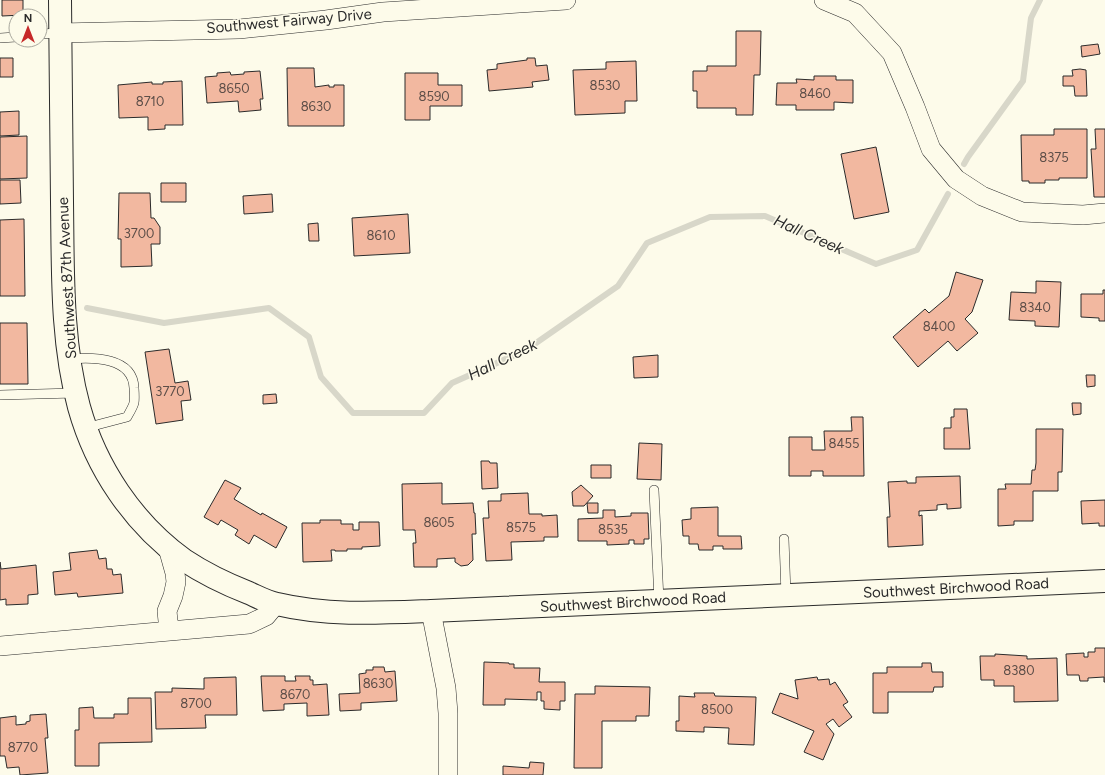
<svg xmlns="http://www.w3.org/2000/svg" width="1105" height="775" font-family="Figtree,sans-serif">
	<rect width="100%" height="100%" fill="#fdfbea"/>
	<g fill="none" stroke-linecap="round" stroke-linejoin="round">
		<path stroke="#d8d7c9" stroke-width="6" d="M964 164 968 157 1023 81 1031 18 1040 0
			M87 308 164 323 269 308 309 337 321 377 353 413H424L452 383 526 350 618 286 647 243 710 217 765 216 876 264 917 250 948 194"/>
	</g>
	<path fill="#f2b8a0" stroke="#2b2b2b" d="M2 0H23V15L2 16Z
		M736 31H761L760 75H754L753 115H736V108H697V91H693V71H707V66H736Z
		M1098 44 1100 54 1082 57 1081 46Z
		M0 58H13V77H0Z
		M527 58H535L536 66 547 65 549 80 532 82 533 87 489 91 487 70 497 69V64L527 60Z
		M636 61 637 101H625V113L575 115 573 70 606 69V62Z
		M287 68H314L315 87 329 85V87H334V85H344V126H288Z
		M1080 69 1086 70 1087 96H1075L1074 86H1063V76H1073L1072 70Z
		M260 71 263 99H260L261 110 239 112 238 101 207 103 205 77 217 76V73L230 72 231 75 244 74V72Z
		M405 73H438V85H462V106H430V120H405Z
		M814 76H836V80H853V103L834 102V110H796V105H776L777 83H797L796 79 814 80Z
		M182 81 183 125H165V129L148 130V117L119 118 118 85 152 82V84H163V82Z
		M19 111V135L0 136V112Z
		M1054 129H1087V178H1059V180H1045V183H1029V181H1022L1021 135H1054Z
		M1095 129H1105V197H1094L1091 149H1096Z
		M27 136V178L0 179V137Z
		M876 147 889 212 854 219 841 154Z
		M0 180H20L21 203 0 204Z
		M161 183H186V202H161Z
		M119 193H150L151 218H154L160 227V244H151L152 266 121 267V239H118Z
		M272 194 273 212 244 214 243 196Z
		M408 214 410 253 354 256 352 218Z
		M24 219 25 296H0V220Z
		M318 223 319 241H309L308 224Z
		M956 272 983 280 972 312 965 319 978 333 957 351 948 341 918 367 893 337 925 309 929 313 949 296Z
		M1036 281 1061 282 1059 327 1035 326V321L1009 320 1011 292 1036 293Z
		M1103 290H1105V321H1099V318L1081 317V294H1103Z
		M0 323H27L28 384H0Z
		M169 349 175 383 188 381 191 400 181 401 183 420 156 424 145 352Z
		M658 355V377L634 378 633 357Z
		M1086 375H1095V386L1087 387Z
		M276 394 277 403 263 404V395Z
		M1072 403H1081V414L1073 415Z
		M954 409H967L970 449H944V428H951V417H954Z
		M851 417H863L864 476H823V471H811V476H789V437H812V450H825L824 431H852Z
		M1036 429H1063L1062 472H1058V491H1033V521H1014V525L998 526V489H1006L1005 484H1031L1032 470H1035L1036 463Z
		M639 443 662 444 661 480 637 479Z
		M481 461H489L490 463H497L498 488 482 489Z
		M591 465H611V478H591Z
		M960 476 961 508 947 509V504L937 505V510L919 511V516L922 515 923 545 888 547 887 517H890L888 482 907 481V483H916V477Z
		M225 480 241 488 234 499 261 515 262 513 287 527 276 548 254 535 249 544 235 535 238 530 221 520 218 525 204 517Z
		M442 483V504L473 503 474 513H475L476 534H472L473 560 468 565 461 566 455 562V558L437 559V567H414L413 543H416L415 530H403L402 484Z
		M581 485 593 496 584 506H573L572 492Z
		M528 493 529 514H542V516L557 515 558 537H544V541L511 542 512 560 486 561 483 518H489L488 501H501V494Z
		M1105 500V526H1099V523L1082 524 1081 501Z
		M587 503H598V513H588Z
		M718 507V536H741L742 549H723V546H713V550H699L698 544H689V536H683L682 520 691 519V508Z
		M603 510H615V517L631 516V513H648L649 539H644V544H634V540H629V544L607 545V541H578V519L603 518Z
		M320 520H341V524H353V530H359V522H379L380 546 362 547V549H347V551H335V550H331L332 561 303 562 302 523H320Z
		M97 550 99 559 106 558 107 569H112L113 575 121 574 123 593 78 597 77 593 55 595 53 572 71 570 69 553Z
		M0 562 1 569 36 565 38 594 28 595V604L6 605V599L0 600Z
		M1095 648H1105V682H1104V677L1088 678V681H1080L1079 675H1067L1066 654 1084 653V657H1088V652H1095Z
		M995 654 1027 656V659L1057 658 1058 701 1014 702V686H994V680H981L980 656H995Z
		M484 662 509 663V664H514V668H540L539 682H565V701H560V710L544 709V701H541V692H537V700L505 699V705H483Z
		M922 663H931L932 672H943V687H934L933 692H888V713H873V673H887V667H922Z
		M373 667H384L385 672 395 671 397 701 361 703V710L340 711 339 694 360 693 359 674 366 673V670H373Z
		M261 676H285V681H296L295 676H310V680H313V685L327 684 329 715 307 716V703L284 704V710L263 711Z
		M236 677 237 715H205L206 728 156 729 155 692H172V688L204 689V678Z
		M817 677 818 680 829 679 830 685 835 682 848 702 843 705 852 717 839 727 833 719 826 724 834 734 823 760 804 752 814 731 772 713 780 693 798 699 795 680Z
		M595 686 650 687 649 716H636V721H602V768H574L575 694H595Z
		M694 693H714L715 696 756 697 754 745 728 744 729 728 704 727V732L676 731V721H679V696L695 697Z
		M128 698H151L152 742 99 743V766H75V730H79V708L93 707 94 718H114V714H128Z
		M46 714 48 738H45L48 773 20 775 19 767 7 768 5 756H0V718L16 716V725L26 724V722L30 721V715Z
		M530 762 544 763 543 775H503V766L529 768Z"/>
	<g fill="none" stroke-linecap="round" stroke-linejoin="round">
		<g stroke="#2b2b2b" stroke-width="10">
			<path id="lane" d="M40 34 60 33
				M0 38 16 37
				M70 359C93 357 133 357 134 388 135 404 135 403 127 417L85 428
				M0 395 75 393
				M654 490 659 601
				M784 539 786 595"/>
		</g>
		<g stroke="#2b2b2b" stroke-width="20">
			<path id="street" d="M824 0 855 13 892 53 915 107 931 149 956 179 982 196 1022 212 1083 215 1105 213
				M60 33 239 29 326 20 383 12 566 0
				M168 548 175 573 176 582 173 596 167 611 169 631
				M431 611 446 688 448 713V775
				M0 646 249 624 266 616 276 604"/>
		</g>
		<g stroke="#2b2b2b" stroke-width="24">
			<path id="secondary" d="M60 0C61 67 61 135 62 202 63 270 61 341 79 407 96 468 133 523 184 560 205 574 226 584 249 593 258 597 267 602 277 604 327 616 380 613 431 611L1105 581"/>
		</g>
		<use href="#lane" stroke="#fdfbea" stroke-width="9"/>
		<use href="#street" stroke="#fdfbea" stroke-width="19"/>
		<use href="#secondary" stroke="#fdfbea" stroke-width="22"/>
	</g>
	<g text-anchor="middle" stroke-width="3" stroke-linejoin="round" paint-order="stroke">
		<g font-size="13" fill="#5d4e48">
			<text x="605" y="90">8530</text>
			<text x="234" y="93">8650</text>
			<text x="815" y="98">8460</text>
			<text x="434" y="101">8590</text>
			<text x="150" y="106">8710</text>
			<text x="316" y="111">8630</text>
			<text x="1054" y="162">8375</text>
			<text x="139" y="238">3700</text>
			<text x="381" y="240">8610</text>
			<text x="1035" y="312">8340</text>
			<text x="939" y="331">8400</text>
			<text x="170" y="396">3770</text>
			<text x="844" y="448">8455</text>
			<text x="439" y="527">8605</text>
			<text x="521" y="532">8575</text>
			<text x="613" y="534">8535</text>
			<text x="1019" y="675">8380</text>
			<text x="378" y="688">8630</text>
			<text x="295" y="699">8670</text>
			<text x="196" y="708">8700</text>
			<text x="717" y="714">8500</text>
			<text x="23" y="752">8770</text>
		</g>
		<g font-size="15" fill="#2b2b2b" stroke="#fdfbea">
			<text transform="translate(289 21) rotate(-5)" y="5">Southwest Fairway Drive</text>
			<text transform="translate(67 278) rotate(-93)" y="5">Southwest 87th Avenue</text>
			<text transform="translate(956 588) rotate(-3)" y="5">Southwest Birchwood Road</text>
			<text transform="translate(633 602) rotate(-3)" y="5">Southwest Birchwood Road</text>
		</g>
		<g font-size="16" font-style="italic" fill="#2b2b2b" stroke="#fdfbea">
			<text transform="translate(809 234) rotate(24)" y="6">Hall Creek</text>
			<text transform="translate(502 359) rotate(-26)" y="6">Hall Creek</text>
		</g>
	</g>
	<g transform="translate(28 28)"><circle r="19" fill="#fdfbea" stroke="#a9a89e"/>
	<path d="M0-3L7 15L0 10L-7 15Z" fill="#c62828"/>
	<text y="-6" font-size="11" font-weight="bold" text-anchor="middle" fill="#2b2b2b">N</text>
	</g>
</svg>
